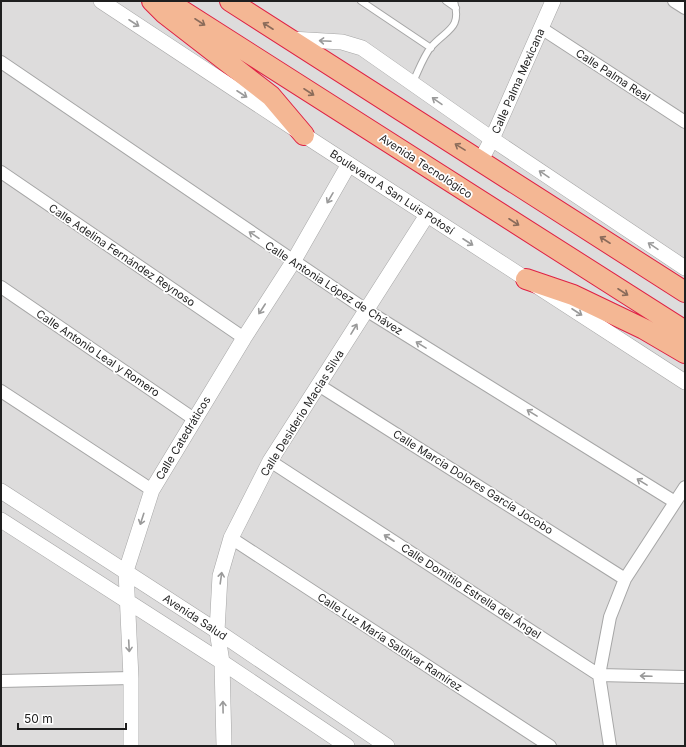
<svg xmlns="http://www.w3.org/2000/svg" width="686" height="747" font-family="Inter,sans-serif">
	<rect width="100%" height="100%" fill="#f0eee5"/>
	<path fill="#dddcdc" d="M1 1H685V746H1Z"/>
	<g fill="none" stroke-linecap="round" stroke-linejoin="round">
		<g stroke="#a6a6a6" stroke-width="8">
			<path id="service" d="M361 1 431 48
				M446 1 456 8
				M412 84C418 72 423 57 431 47 447 29 462 29 454 1"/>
		</g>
		<g stroke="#a6a6a6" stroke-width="14">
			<path id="minor" d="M674 1 685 8
				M541 28 685 122
				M1 62 366 310 675 502
				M1 172 244 338
				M1 287 194 419
				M320 386 625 579
				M1 391 152 490
				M270 461 599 675 685 677
				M231 538 550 746
				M1 681 131 678
				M610 746 599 675 610 617 625 579 685 487"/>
		</g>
		<g stroke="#a6a6a6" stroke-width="16">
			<path id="tertiary" d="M101 1 304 135 685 382
				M291 39 342 42 362 48 492 139 685 268
				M481 160 492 139 553 1
				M1 491 217 631 387 746
				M1 520 222 662 347 746
				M131 746V678L126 571 152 490 244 338 293 262 349 164
				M224 746 222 662 217 631 220 576 231 538 270 461 427 215"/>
		</g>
		<g stroke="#df2144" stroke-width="22">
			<path id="trunk" d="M152 1 164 13 271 96 304 135
				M167 1 685 331
				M230 1 685 292
				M526 279 573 295 644 329 685 353"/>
		</g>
		<use href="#service" stroke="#fff" stroke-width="6"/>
		<use href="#minor" stroke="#fff" stroke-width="12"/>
		<use href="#tertiary" stroke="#fff" stroke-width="15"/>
		<use href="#trunk" stroke="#f4b794" stroke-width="20"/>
	</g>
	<defs><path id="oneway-shaft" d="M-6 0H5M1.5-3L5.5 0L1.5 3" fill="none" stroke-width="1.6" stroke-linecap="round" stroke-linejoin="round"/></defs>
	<g stroke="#8a6b5a">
		<use href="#oneway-shaft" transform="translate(200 22) rotate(33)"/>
		<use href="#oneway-shaft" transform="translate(268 26) rotate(-147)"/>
		<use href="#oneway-shaft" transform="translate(309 92) rotate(33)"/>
		<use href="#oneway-shaft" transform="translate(460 147) rotate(-148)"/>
		<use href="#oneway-shaft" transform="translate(514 222) rotate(33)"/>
		<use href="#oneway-shaft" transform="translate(605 240) rotate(-147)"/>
		<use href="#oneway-shaft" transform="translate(623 292) rotate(33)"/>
	</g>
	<g stroke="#9a9a9a">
		<use href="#oneway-shaft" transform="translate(134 23) rotate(33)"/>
		<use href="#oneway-shaft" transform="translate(325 41) rotate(-177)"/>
		<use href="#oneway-shaft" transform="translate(242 94) rotate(33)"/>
		<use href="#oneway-shaft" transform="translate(437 101) rotate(-145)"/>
		<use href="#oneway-shaft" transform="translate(544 174) rotate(-146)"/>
		<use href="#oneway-shaft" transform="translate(330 198) rotate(120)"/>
		<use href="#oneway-shaft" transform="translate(254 235) rotate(-146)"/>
		<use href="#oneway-shaft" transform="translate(468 242) rotate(33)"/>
		<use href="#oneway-shaft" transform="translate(653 246) rotate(-146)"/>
		<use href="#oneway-shaft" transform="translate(262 309) rotate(123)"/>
		<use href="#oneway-shaft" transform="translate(577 312) rotate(33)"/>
		<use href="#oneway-shaft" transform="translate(354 329) rotate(-59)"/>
		<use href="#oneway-shaft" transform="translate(421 345) rotate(-148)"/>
		<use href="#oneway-shaft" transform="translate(532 413) rotate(-148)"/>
		<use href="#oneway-shaft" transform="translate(642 482) rotate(-148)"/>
		<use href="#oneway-shaft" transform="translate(142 519) rotate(108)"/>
		<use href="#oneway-shaft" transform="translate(389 538) rotate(-147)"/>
		<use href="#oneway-shaft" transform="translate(221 578) rotate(-82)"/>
		<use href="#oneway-shaft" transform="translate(129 646) rotate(87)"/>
		<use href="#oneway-shaft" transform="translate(646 676) rotate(-178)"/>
		<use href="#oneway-shaft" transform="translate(223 707) rotate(-91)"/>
	</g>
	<g text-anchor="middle" stroke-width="3.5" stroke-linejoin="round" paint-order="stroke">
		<g font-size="11" fill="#1f1f1f" stroke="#fff">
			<text transform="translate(613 75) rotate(33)" y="4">Calle Palma Real</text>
			<text transform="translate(518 81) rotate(-66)" y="4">Calle Palma Mexicana</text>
			<text transform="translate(426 166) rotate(33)" y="4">Avenida Tecnológico</text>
			<text transform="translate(392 192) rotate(33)" y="4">Boulevard A San Luis Potosí</text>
			<text transform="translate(122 255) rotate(34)" y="4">Calle Adelina Fernández Reynoso</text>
			<text transform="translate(334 288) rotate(33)" y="4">Calle Antonia López de Chávez</text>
			<text transform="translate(98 353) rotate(34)" y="4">Calle Antonio Leal y Romero</text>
			<text transform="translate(302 413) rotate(-58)" y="4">Calle Desiderio Macías Silva</text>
			<text transform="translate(183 438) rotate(-59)" y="4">Calle Catedráticos</text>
			<text transform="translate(473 482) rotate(32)" y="4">Calle Marcia Dolores García Jocobo</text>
			<text transform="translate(471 591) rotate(33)" y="4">Calle Domitilo Estrella del Ángel</text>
			<text transform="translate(195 617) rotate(33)" y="4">Avenida Salud</text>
			<text transform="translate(390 642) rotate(33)" y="4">Calle Luz María Saldívar Ramírez</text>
		</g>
	</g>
	<rect width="686" height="747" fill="none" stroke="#1f1f1f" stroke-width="4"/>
	<path d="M18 723v6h108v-6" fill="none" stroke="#1f1f1f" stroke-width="2"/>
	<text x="24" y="723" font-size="12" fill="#1f1f1f" stroke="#ffffff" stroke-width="3" paint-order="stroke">50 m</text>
</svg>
